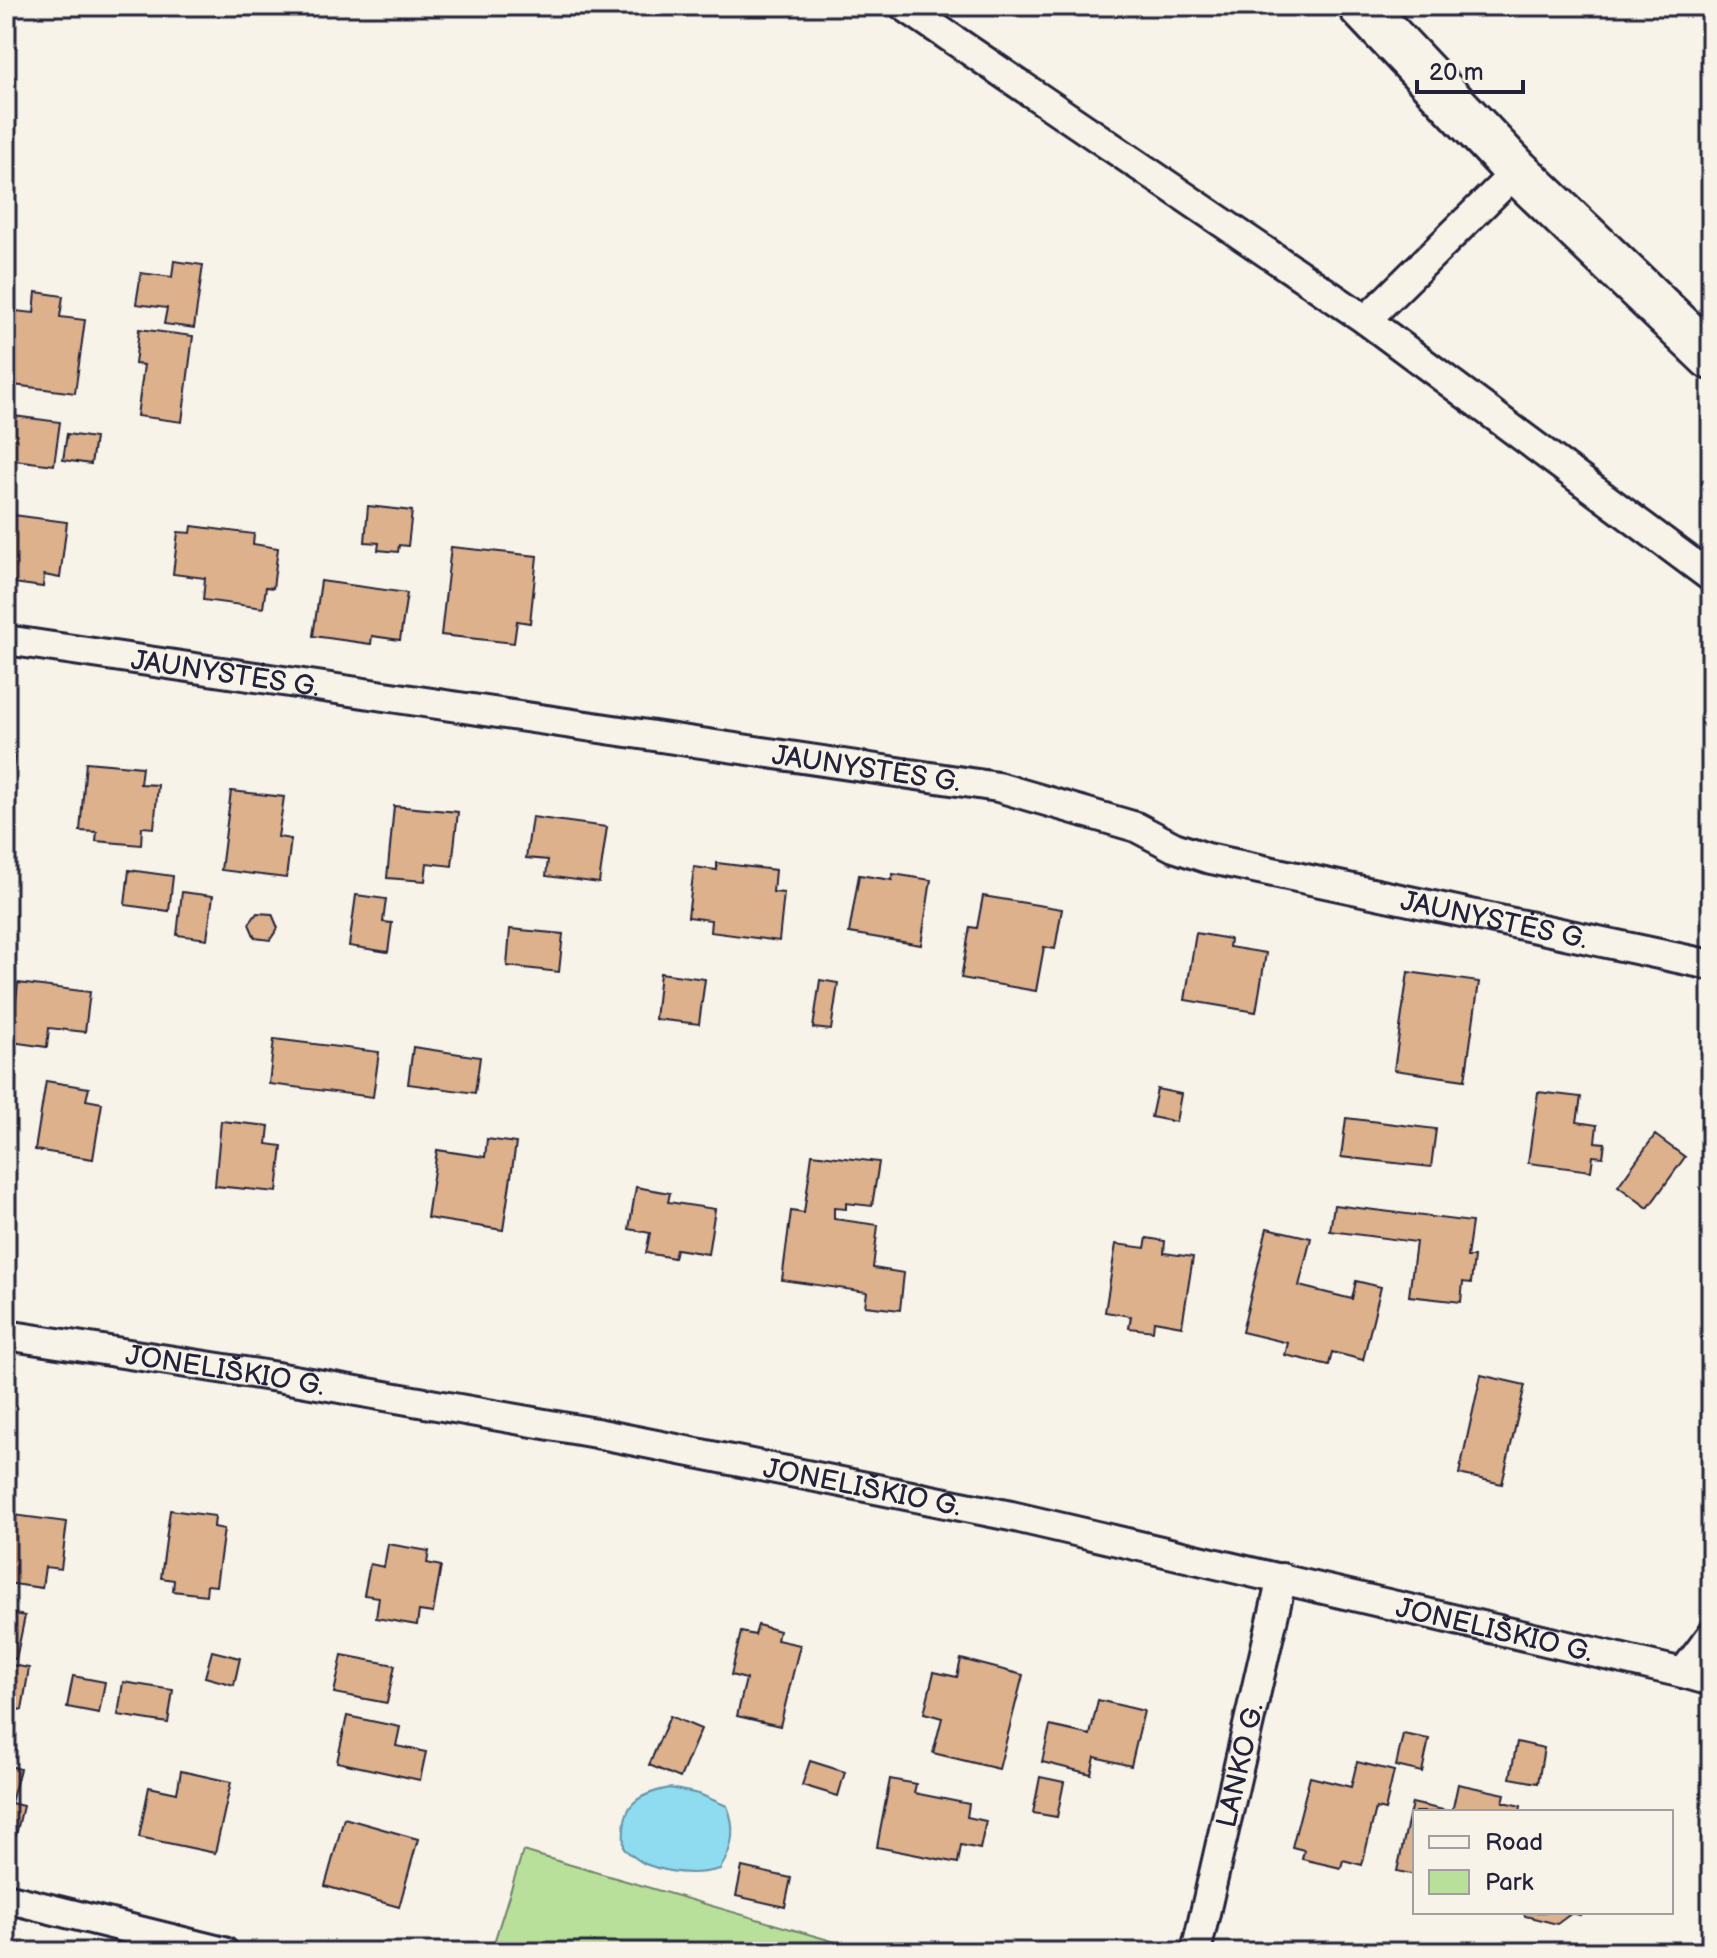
<svg xmlns="http://www.w3.org/2000/svg" width="1717" height="1958" font-family="'Balsamiq Sans',sans-serif">
	<rect width="100%" height="100%" fill="#f7f3e8"/>
	<filter id="ink" filterUnits="userSpaceOnUse"><feTurbulence type="fractalNoise" baseFrequency=".0125" numOctaves="2"/><feDisplacementMap in="SourceGraphic" scale="16" xChannelSelector="R" yChannelSelector="G"/><feConvolveMatrix kernelMatrix="1 2 1 2 8 2 1 2 1" color-interpolation-filters="sRGB"/></filter>
	<g filter="url(#ink)">
		<path fill="#b9e09b" stroke="#6e816b" stroke-width="2" d="M523 1851 870 1952H491Z
			M6 1940 49 1952H6Z"/>
		<path fill="#8fdbef" stroke="#6391a7" stroke-width="2" d="M670 1788 699 1794 727 1806C736 1827 733 1849 720 1869 695 1876 669 1873 645 1864 637 1860 630 1854 624 1849 622 1808 629 1796 670 1788Z"/>
		<path fill="#dcb18c" stroke="#22223b" stroke-width="2" d="M174 261 203 265 194 328 164 324 167 308 136 304 141 273 172 277Z
			M36 292 63 296 60 317 85 320 75 393 6 384V310L34 313Z
			M139 329 193 336 182 422 137 416 144 365 135 364Z
			M6 415 60 422 54 465 6 459Z
			M67 434 95 438 91 464 63 460Z
			M368 506 412 511 408 546 399 545 398 552 378 550 379 543 365 542Z
			M6 514 67 522 60 578 44 575 43 587 6 582Z
			M192 526 254 534 253 544 278 548 273 588 266 587 263 608 203 600 205 578 173 574 178 532 191 533Z
			M451 547 537 556 530 623 517 621 514 643 441 635Z
			M321 581 407 593 400 640 372 636 371 644 313 636Z
			M6 753 15 755 6 815Z
			M86 762 142 767 140 784 158 785 154 828 142 827 141 845 96 841 97 832 80 831Z
			M231 791 284 797 278 837 291 839 286 878 221 870Z
			M394 806 458 812 452 866 427 863 425 881 387 878Z
			M532 817 607 827 599 883 546 876 548 860 526 858Z
			M717 863 775 870 773 892 784 893 779 941 710 932 711 920 688 917 694 867 717 870Z
			M129 870 173 876 169 911 125 905Z
			M893 874 931 880 921 945 849 933 859 875 892 880Z
			M182 892 213 896 207 939 177 935Z
			M356 895 386 899 383 922 392 923 388 952 349 946Z
			M983 896 1062 909 1055 949 1044 947 1036 991 961 978 970 927 977 928Z
			M257 913 272 914 278 928 270 940 255 938 249 924Z
			M510 929 563 934 559 972 507 966Z
			M1196 933 1230 939 1229 947 1266 953 1256 1012 1185 1000Z
			M1408 972 1479 982 1465 1080 1394 1070Z
			M660 973 705 979 699 1024 655 1019Z
			M820 980 838 983 831 1030 813 1028Z
			M18 983 90 992 85 1032 49 1028 47 1047 11 1042Z
			M274 1039 379 1052 373 1097 269 1084Z
			M413 1047 480 1057 475 1093 408 1084Z
			M46 1081 89 1088 86 1100 102 1103 93 1159 35 1150Z
			M1157 1089 1181 1094 1176 1122 1151 1117Z
			M1538 1092 1581 1097 1577 1122 1597 1125 1595 1142 1605 1143 1603 1157 1593 1156 1591 1171 1528 1163Z
			M1346 1118 1436 1129 1431 1167 1341 1157Z
			M221 1121 269 1126 267 1144 282 1146 277 1192 215 1186Z
			M1655 1135 1685 1157 1648 1208 1618 1186Z
			M487 1139 516 1143 503 1230 427 1218 437 1150 485 1157Z
			M812 1154 879 1162 872 1206 846 1203V1209L834 1208V1219L878 1225 873 1268 904 1273 900 1310 865 1306 867 1292 782 1280 791 1211 804 1213Z
			M636 1187 670 1193 668 1202 715 1209 708 1254 676 1249 674 1258 646 1253 650 1233 629 1229Z
			M1334 1205 1472 1222 1467 1257H1474L1471 1283 1463 1282 1461 1302 1409 1296 1416 1242 1330 1231Z
			M1267 1228 1311 1238 1299 1286 1352 1299 1356 1281 1381 1287 1363 1360 1332 1352 1329 1365 1285 1355 1288 1343 1242 1332Z
			M1147 1238 1165 1241 1164 1253 1193 1257 1182 1326 1154 1321 1153 1331 1129 1328 1131 1316 1105 1312 1116 1244 1145 1248Z
			M1481 1375 1525 1385 1502 1484 1459 1474Z
			M170 1510 215 1516 214 1527 224 1529 216 1586 207 1585 206 1595 173 1591 174 1580 161 1578Z
			M6 1514 67 1522 61 1569 45 1567 42 1588 6 1583Z
			M388 1544 429 1551 427 1563 441 1566 433 1613 419 1611 417 1625 376 1618 379 1597 364 1595 370 1564 384 1567Z
			M6 1612 25 1616 16 1659 6 1657Z
			M758 1625 779 1631 777 1640 800 1645 780 1726 737 1716 746 1679 731 1675 741 1632 755 1635Z
			M212 1651 240 1658 234 1685 205 1677Z
			M342 1655 395 1665 387 1703 334 1693Z
			M961 1659 1023 1675 999 1769 933 1753 942 1718 924 1713 934 1672 957 1677Z
			M6 1664 29 1668 22 1710 6 1707Z
			M73 1676 105 1682 99 1713 67 1707Z
			M123 1682 173 1690 168 1723 118 1715Z
			M1098 1700 1144 1711 1131 1766 1095 1757 1091 1774 1042 1762 1050 1726 1090 1735Z
			M347 1716 400 1727 396 1746 426 1752 420 1780 337 1762Z
			M670 1716 701 1729 680 1778 649 1765Z
			M1403 1734 1429 1739 1422 1772 1396 1766Z
			M1517 1742 1544 1748 1538 1783 1510 1778Z
			M810 1761 845 1772 838 1796 802 1785Z
			M1357 1762 1394 1771 1385 1810 1376 1808 1362 1865 1343 1860 1341 1868 1302 1859 1304 1850 1292 1847 1310 1777 1351 1787Z
			M6 1765 20 1769 11 1803 23 1806 16 1835 6 1833Z
			M181 1771 231 1782 215 1853 139 1837 149 1787 177 1793Z
			M1040 1777 1064 1782 1057 1817 1033 1813Z
			M890 1779 916 1784 914 1793 969 1804 967 1817 986 1821 980 1849 961 1845 958 1863 877 1847Z
			M1458 1784 1505 1794 1503 1802 1521 1806 1520 1812H1452Z
			M1412 1803 1452 1812H1415V1875L1397 1871Z
			M344 1818 418 1839 399 1907 325 1886Z
			M742 1867 791 1878 785 1907 736 1896Z
			M1523 1912H1581L1580 1915 1572 1913 1557 1924 1525 1916Z"/>
		<g fill="none" stroke-linecap="round" stroke-linejoin="round">
			<g stroke="#22223b" stroke-width="34">
				<g id="minor">
					<path d="M904 6 1366 320 1711 577"/>
					<path d="M1366 320 1517 171"/>
					<path id="s1" d="M6 640 998 787 1136 827 1174 847 1207 858 1711 965"/>
					<path id="s2" d="M6 1335 277 1377 596 1433 1011 1516 1683 1673 1711 1681"/>
					<path d="M1683 1673 1711 1636"/>
					<path d="M6 1898 224 1952"/>
					<path id="s3" d="M1196 1952 1282 1578"/>
				</g>
			</g>
			<g stroke="#22223b" stroke-width="50">
				<path id="trunk" d="M1361 6 1517 171 1711 357"/>
			</g>
			<use href="#minor" stroke="#f7f3e8" stroke-width="28"/>
			<use href="#trunk" stroke="#f7f3e8" stroke-width="44"/>
		</g>
	</g>
	<g text-anchor="middle" stroke-width="7" stroke-linejoin="round" paint-order="stroke">
		<g font-size="28" fill="#22223b" stroke="#f7f3e8">
			<text dy="10" stroke="none"><textPath href="#s1" startOffset="222">JAUNYSTĖS G.</textPath></text>
			<text dy="10" stroke="none"><textPath href="#s1" startOffset="870">JAUNYSTĖS G.</textPath></text>
			<text dy="10" stroke="none"><textPath href="#s1" startOffset="1518">JAUNYSTĖS G.</textPath></text>
			<text dy="10" stroke="none"><textPath href="#s2" startOffset="222">JONELIŠKIO G.</textPath></text>
			<text dy="10" stroke="none"><textPath href="#s2" startOffset="870">JONELIŠKIO G.</textPath></text>
			<text dy="10" stroke="none"><textPath href="#s2" startOffset="1518">JONELIŠKIO G.</textPath></text>
			<text dy="10" stroke="none"><textPath href="#s3" startOffset="192">LANKO G.</textPath></text>
		</g>
	</g>
	<rect width="1717" height="1958" fill="none" stroke="#f7f3e8" stroke-width="32"/>
	<rect x="16" y="16" width="1685" height="1926" fill="none" stroke="#22223b" stroke-width="3" filter="url(#ink)"/>
	<rect x="1413" y="1810" width="260" height="104" fill="#f7f3e8" stroke="#a29fa3" stroke-width="2"/>
	<rect x="1429" y="1836" width="40" height="12" fill="#f7f3e8" stroke="#a29fa3" stroke-width="2"/>
	<text x="1485" y="1850" font-size="24" fill="#22223b">Road</text>
	<rect x="1429" y="1870" width="40" height="24" fill="#b9e09b" stroke="#a29fa3" stroke-width="2"/>
	<text x="1485" y="1890" font-size="24" fill="#22223b">Park</text>
	<path d="M1417 80v12h106v-12" fill="none" stroke="#22223b" stroke-width="4"/>
	<text x="1429" y="80" font-size="24" fill="#22223b" stroke="#f7f3e8" stroke-width="6" paint-order="stroke">20 m</text>
</svg>
